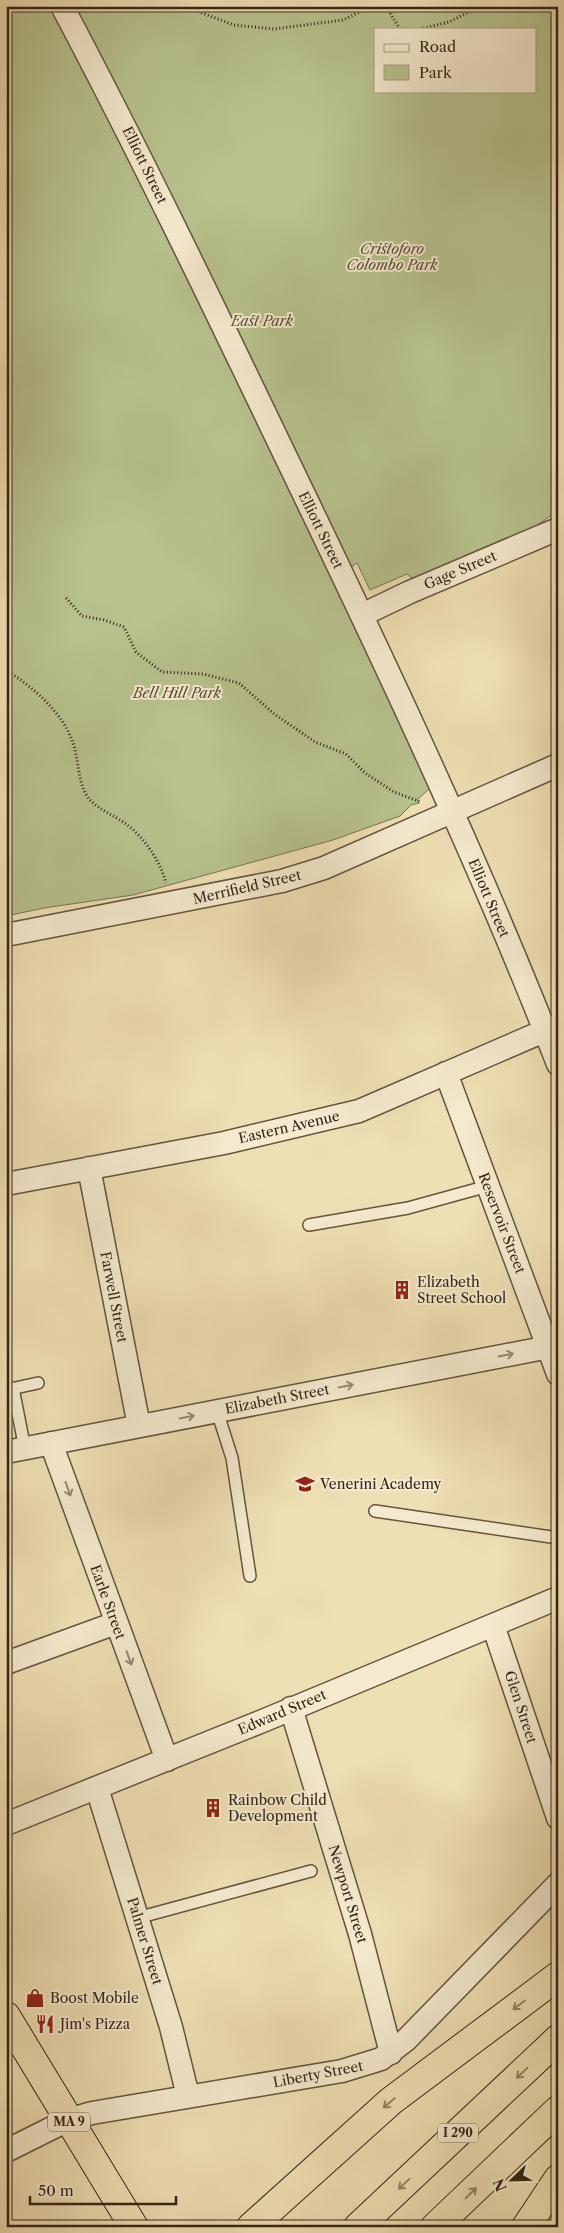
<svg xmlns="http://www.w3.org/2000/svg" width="564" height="2233" font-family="'Libre Caslon Text',serif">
	<rect width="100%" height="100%" fill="#efdfb4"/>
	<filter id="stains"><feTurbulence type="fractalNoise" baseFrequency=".004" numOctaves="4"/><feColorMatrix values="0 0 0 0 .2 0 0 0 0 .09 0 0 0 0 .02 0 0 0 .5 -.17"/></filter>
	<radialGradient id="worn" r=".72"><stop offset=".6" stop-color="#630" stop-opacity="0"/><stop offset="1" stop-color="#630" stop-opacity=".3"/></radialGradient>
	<path fill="#b7c28e" stroke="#767453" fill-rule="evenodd" d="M6 6H558V511L527 532 413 579 407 574 370 590 357 563 345 571 398 720 430 788 417 800 419 803 411 805 400 816 333 840 133 895 44 908 6 916ZM375 29H535V91H375Z"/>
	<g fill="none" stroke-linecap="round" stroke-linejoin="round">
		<g stroke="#64543f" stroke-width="14">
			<path id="lane" d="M309 1225 408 1208 488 1186
				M13 1388 25 1449
				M6 1390 38 1383
				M217 1411 232 1458 250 1576
				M375 1511 558 1538
				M137 1918 311 1871"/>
		</g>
		<g stroke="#64543f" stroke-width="25">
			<path id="street" d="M62 6C140 153 212 303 284 453 381 654 477 856 558 1064
				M362 615 410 592 558 529
				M6 935 282 881 324 868 558 765
				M446 1073 558 1374
				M89 1168 139 1426
				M6 1184 224 1143 359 1111 558 1025
				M51 1443 167 1760
				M6 1452 549 1347
				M493 1625 558 1818
				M6 1663 116 1623
				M291 1708 360 1934 391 2053
				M97 1788 171 2027 188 2096
				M6 1824 265 1720 558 1598
				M6 2151 68 2120 92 2113 342 2071 381 2059 406 2040 558 1884"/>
		</g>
		<g stroke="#352518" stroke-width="30">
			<path id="highway" d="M6 2016 134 2227
				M251 2227 391 2101 558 1976
				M358 2227 558 2039
				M435 2227 558 2110
				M526 2227 558 2179"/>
		</g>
		<path stroke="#352518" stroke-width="3" stroke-dasharray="1 2.5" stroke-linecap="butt" d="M136 6 147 8 186 7 234 25 274 29 343 20 372 6
			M375 6 388 10 400 29
			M420 29 449 22 481 6
			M66 598 82 616 104 620 124 627 136 652 162 672 203 674 239 683 273 713 315 742 346 754 365 773 394 792 421 802
			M6 670C34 688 64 713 74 746 79 762 78 788 91 801 100 810 115 816 126 824 145 838 160 861 166 883"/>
		<use href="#lane" stroke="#f5eace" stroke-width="11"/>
		<use href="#street" stroke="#f5eace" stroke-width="22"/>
		<use href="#highway" stroke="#efdfb4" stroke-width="28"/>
	</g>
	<defs><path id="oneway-shaft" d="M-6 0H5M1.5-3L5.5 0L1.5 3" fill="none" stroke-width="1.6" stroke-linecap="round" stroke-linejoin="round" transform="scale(1.25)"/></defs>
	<g stroke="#958873">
		<use href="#oneway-shaft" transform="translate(506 1355) rotate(-11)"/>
		<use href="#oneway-shaft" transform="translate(346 1386) rotate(-11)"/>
		<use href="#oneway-shaft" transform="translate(187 1417) rotate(-11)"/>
		<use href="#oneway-shaft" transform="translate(68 1489) rotate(70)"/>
		<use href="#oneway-shaft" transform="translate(129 1658) rotate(70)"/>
	</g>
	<g stroke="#928266">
		<use href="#oneway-shaft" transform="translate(519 2005) rotate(143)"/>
		<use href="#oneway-shaft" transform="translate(522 2073) rotate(137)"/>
		<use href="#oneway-shaft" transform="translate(389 2103) rotate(140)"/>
		<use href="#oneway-shaft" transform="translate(404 2184) rotate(137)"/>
		<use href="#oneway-shaft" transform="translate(471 2193) rotate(-44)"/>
	</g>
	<defs>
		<g id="building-bare" transform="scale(1.5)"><path d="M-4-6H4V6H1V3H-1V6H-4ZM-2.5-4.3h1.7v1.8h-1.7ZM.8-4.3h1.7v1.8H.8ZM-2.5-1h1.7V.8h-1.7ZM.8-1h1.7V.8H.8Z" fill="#8f2418" stroke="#f5eace" stroke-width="2.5" paint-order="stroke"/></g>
		<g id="school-bare" transform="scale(1.5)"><path d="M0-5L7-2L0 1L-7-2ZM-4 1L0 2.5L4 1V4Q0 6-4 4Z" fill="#8f2418" stroke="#f5eace" stroke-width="2.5" paint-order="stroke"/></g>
		<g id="shop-bare" transform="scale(1.5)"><path d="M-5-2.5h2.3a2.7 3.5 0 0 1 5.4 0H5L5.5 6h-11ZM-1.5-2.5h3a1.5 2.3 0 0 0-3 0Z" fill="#8f2418" stroke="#f5eace" stroke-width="2.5" paint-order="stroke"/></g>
		<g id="restaurant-bare" transform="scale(1.5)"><path d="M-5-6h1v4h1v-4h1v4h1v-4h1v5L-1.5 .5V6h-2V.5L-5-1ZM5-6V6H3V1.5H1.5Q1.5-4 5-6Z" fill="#8f2418" stroke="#f5eace" stroke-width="2.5" paint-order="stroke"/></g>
	</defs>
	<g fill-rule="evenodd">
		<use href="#building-bare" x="402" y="1290"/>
		<use href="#school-bare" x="305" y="1484"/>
		<use href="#building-bare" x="213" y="1808"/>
		<use href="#shop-bare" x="35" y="1998"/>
		<use href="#restaurant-bare" x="45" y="2024"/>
	</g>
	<g text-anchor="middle" stroke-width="4" stroke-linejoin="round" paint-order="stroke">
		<g fill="#f5eace" stroke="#6f604f" stroke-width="1">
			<rect x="48" y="2112.5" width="42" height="19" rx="4"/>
			<rect x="438" y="2123.5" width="40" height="19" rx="4"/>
		</g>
		<g font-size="12" font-weight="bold" fill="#352518">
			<text x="69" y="2126">MA 9</text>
			<text x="458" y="2137">I 290</text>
		</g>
		<g font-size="14" fill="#352518" stroke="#f5eace">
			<text transform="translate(145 165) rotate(64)" y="5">Elliott Street</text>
			<text transform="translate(321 530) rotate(64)" y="5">Elliott Street</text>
			<text transform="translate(460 570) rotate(-23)" y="5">Gage Street</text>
			<text transform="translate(247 887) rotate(-13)" y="5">Merrifield Street</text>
			<text transform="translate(489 898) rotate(67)" y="5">Elliott Street</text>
			<text transform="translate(289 1127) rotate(-13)" y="5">Eastern Avenue</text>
			<text transform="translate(502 1223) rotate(69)" y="5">Reservoir Street</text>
			<text transform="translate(114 1297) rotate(79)" y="5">Farwell Street</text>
			<text transform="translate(277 1399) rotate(-11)" y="5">Elizabeth Street</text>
			<text transform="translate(108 1602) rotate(70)" y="5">Earle Street</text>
			<text transform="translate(521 1707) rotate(72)" y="5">Glen Street</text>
			<text transform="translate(282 1712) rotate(-23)" y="5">Edward Street</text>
			<text transform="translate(348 1894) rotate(73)" y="5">Newport Street</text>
			<text transform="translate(145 1941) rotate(73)" y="5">Palmer Street</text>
			<text transform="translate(318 2074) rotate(-11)" y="5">Liberty Street</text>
		</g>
		<g font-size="14" font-style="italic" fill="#564c36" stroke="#f5eace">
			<text x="392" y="254">Cristoforo<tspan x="392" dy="16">Colombo Park</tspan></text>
			<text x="262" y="326">East Park</text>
			<text x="177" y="698">Bell Hill Park</text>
		</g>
		<g font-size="14" fill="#352518" stroke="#f5eace" text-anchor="start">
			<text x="417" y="1287">Elizabeth<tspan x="417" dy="16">Street School</tspan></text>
			<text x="320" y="1489">Venerini Academy</text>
			<text x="228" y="1805">Rainbow Child<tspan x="228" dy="16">Development</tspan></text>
			<text x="50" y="2003">Boost Mobile</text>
			<text x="60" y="2029">Jim's Pizza</text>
		</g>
	</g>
	<rect width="564" height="2233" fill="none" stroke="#efdfb4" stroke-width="25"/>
	<rect x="8" y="8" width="549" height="2218" fill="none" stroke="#352518" stroke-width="2.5"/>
	<rect x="12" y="12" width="539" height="2208" fill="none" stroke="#352518"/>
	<rect x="374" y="28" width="162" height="65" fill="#f5eace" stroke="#a89b85"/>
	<rect x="384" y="44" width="25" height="8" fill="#f5eace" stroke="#a89b85"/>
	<text x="419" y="52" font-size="15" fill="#352518">Road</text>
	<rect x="384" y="65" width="25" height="15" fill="#b7c28e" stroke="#a89b85"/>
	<text x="419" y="78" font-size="15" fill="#352518">Park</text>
	<g transform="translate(512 2180) rotate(247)" stroke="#f5eace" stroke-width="4" paint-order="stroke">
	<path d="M0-4L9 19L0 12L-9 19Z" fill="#352518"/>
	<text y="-8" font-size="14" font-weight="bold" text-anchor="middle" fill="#352518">N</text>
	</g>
	<path d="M30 2196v8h146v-8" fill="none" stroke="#352518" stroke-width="2.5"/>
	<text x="38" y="2196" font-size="15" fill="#352518" stroke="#f5eace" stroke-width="4" paint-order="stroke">50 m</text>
	<rect width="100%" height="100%" filter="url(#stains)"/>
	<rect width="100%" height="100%" fill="url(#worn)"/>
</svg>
